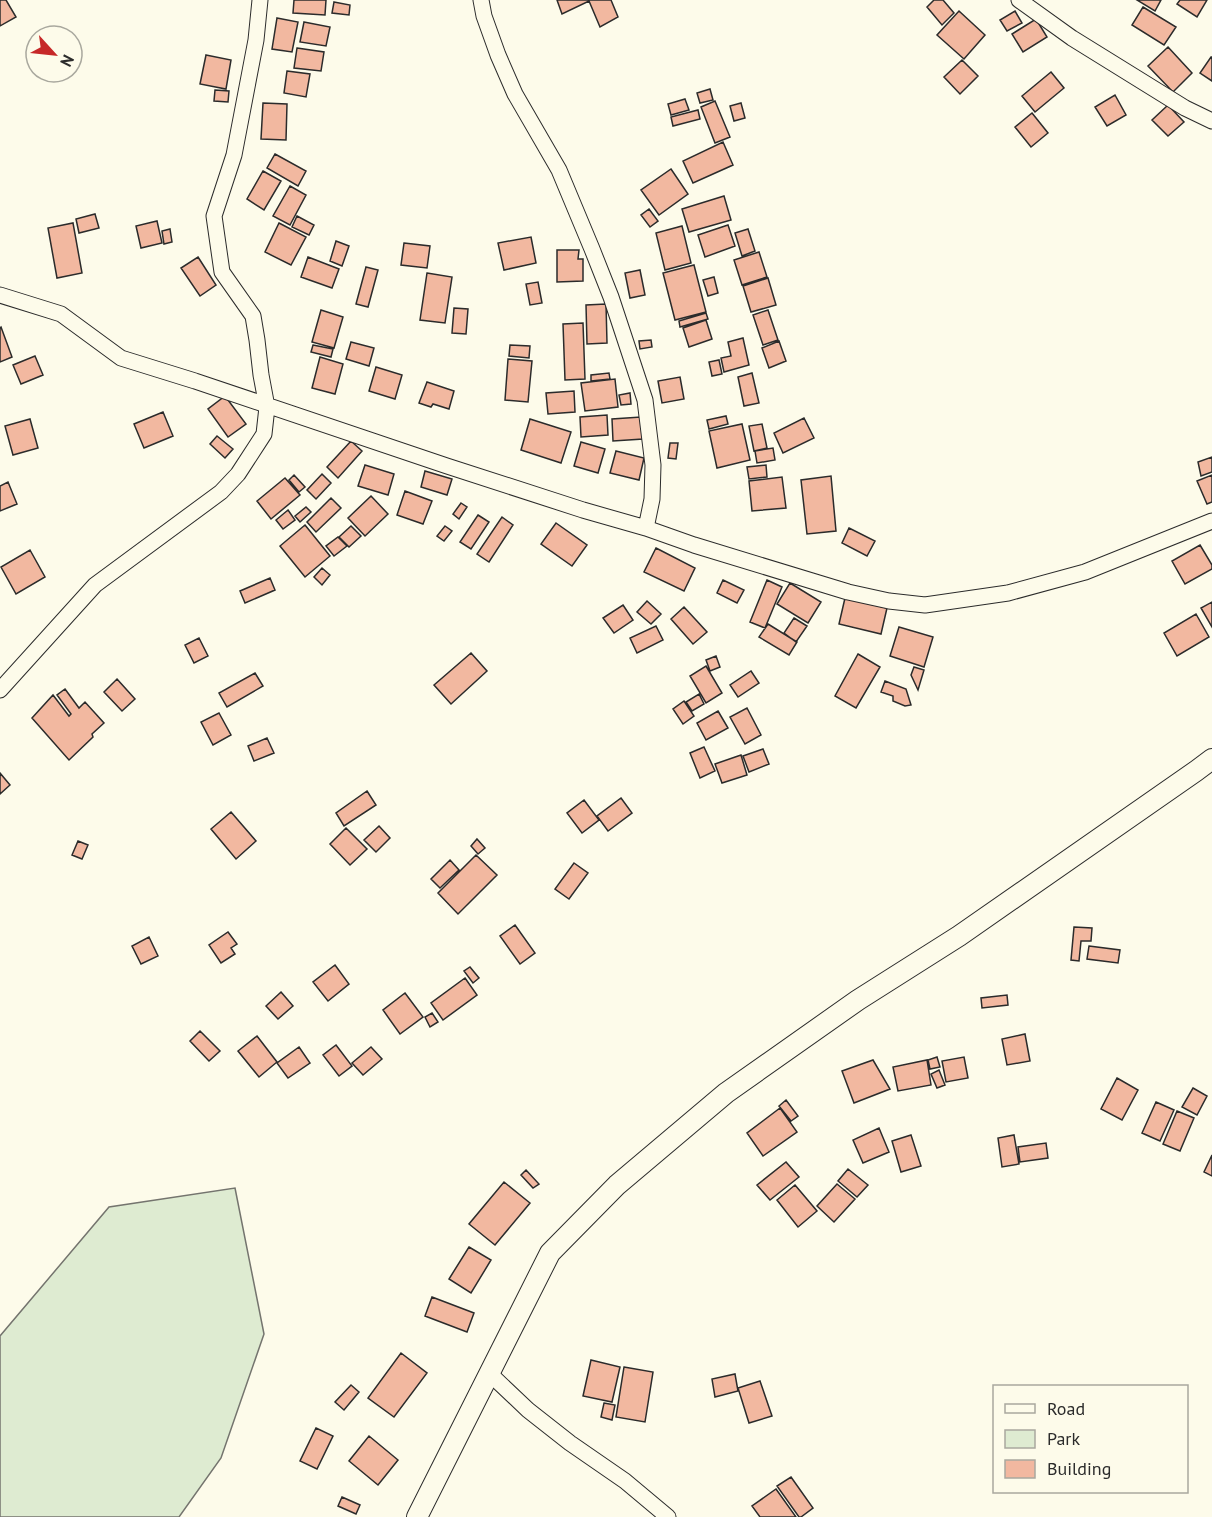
<svg xmlns="http://www.w3.org/2000/svg" width="1212" height="1517" font-family="'PT Sans',sans-serif">
	<rect width="100%" height="100%" fill="#fdfbea"/>
	<path fill="#deebd1" stroke="#74746e" stroke-width="1.5" d="M235 1188 264 1334 221 1458 179 1517H0V1336L109 1207Z"/>
	<path fill="#f2b8a0" stroke="#2b2b2b" stroke-width="1.5" d="M0 0H6L16 17 0 26Z
		M294 0H326L325 15 293 13Z
		M557 0H611L618 17 600 27 589 1 562 14Z
		M934 0H943L954 13 942 25 927 7Z
		M1137 0H1161L1155 11Z
		M1180 0H1207L1197 17 1177 4Z
		M334 2 350 5 349 15 332 13Z
		M1143 7 1176 27 1164 45 1132 25Z
		M959 11 985 35 964 59 937 35Z
		M1015 11 1022 23 1007 31 1000 20Z
		M277 18 298 22 292 52 272 49Z
		M1036 19 1047 37 1023 52 1012 34Z
		M304 22 330 27 326 46 300 42Z
		M1168 47 1192 73 1173 92 1148 66Z
		M297 48 324 52 321 71 294 68Z
		M206 55 231 60 226 89 200 84Z
		M1211 57H1212V81L1200 73Z
		M962 60 978 76 960 94 944 77Z
		M287 71 310 74 306 97 284 93Z
		M1051 72 1064 88 1035 112 1022 96Z
		M710 89 713 100 700 103 697 93Z
		M215 90 229 91 228 102 214 101Z
		M1115 95 1126 115 1107 126 1095 107Z
		M685 99 689 110 671 115 668 104Z
		M715 101 730 137 715 143 701 107Z
		M263 103 287 104 286 140 261 139Z
		M741 103 745 118 734 121 730 106Z
		M1168 105 1184 122 1168 136 1152 120Z
		M698 110 700 119 673 126 671 117Z
		M1032 113 1048 133 1031 147 1015 127Z
		M723 142 733 165 693 183 683 161Z
		M275 154 306 171 298 186 267 168Z
		M671 169 688 194 659 215 641 190Z
		M263 171 281 181 264 210 247 199Z
		M290 186 306 195 290 225 273 216Z
		M724 196 731 220 689 232 682 209Z
		M649 209 658 221 650 227 641 215Z
		M95 214 99 228 79 233 76 219Z
		M297 216 314 225 309 235 292 227Z
		M157 221 162 243 141 248 136 226Z
		M73 223 82 273 57 278 48 228Z
		M279 223 306 237 291 265 265 252Z
		M728 225 735 246 705 257 698 235Z
		M682 226 691 263 665 270 656 233Z
		M170 229 172 242 164 244 162 231Z
		M748 229 755 251 742 256 735 233Z
		M531 237 536 263 504 270 498 243Z
		M336 241 349 246 342 266 330 261Z
		M404 243 430 246 427 268 401 265Z
		M557 250H579L578 259H583V281L557 282Z
		M759 252 767 277 742 285 734 260Z
		M198 257 216 285 200 296 181 268Z
		M308 257 339 269 332 288 301 277Z
		M694 265 706 312 675 320 663 273Z
		M366 267 378 270 368 307 356 304Z
		M640 270 645 295 630 298 625 273Z
		M427 273 452 277 445 323 420 320Z
		M714 277 718 293 708 296 703 280Z
		M768 278 776 305 751 312 743 286Z
		M538 282 542 303 530 305 526 284Z
		M606 304 607 343 587 344 586 305Z
		M454 308 468 309 466 334 452 333Z
		M321 310 343 317 334 348 312 342Z
		M768 310 778 340 763 345 753 315Z
		M706 313 708 319 680 327 679 321Z
		M706 320 712 339 689 347 683 328Z
		M583 323 585 379 565 380 563 324Z
		M1 327 12 357 0 362V328Z
		M743 338 749 365 724 372 721 358 731 356 728 342Z
		M651 340 652 347 640 349 639 341Z
		M779 341 786 361 769 368 762 348Z
		M351 342 374 348 369 366 346 359Z
		M313 345 333 349 331 357 311 352Z
		M510 345 530 346 529 358 509 356Z
		M35 356 43 375 21 384 13 365Z
		M320 357 343 364 335 394 312 388Z
		M508 359 532 361 528 402 505 400Z
		M719 360 722 374 712 376 709 362Z
		M376 367 402 375 395 399 369 391Z
		M609 373 610 379 591 381V375Z
		M752 373 759 403 744 406 738 377Z
		M680 377 684 399 662 403 658 381Z
		M615 379 618 407 585 411 581 383Z
		M427 382 454 391 449 409 433 404 431 407 419 403Z
		M574 391 575 412 548 414 546 393Z
		M630 393 631 404 621 405 619 395Z
		M225 396 246 424 228 437 208 409Z
		M163 412 173 436 144 448 134 424Z
		M607 415 608 435 581 437 580 417Z
		M726 416 728 424 709 429 707 420Z
		M641 417 643 439 613 441 612 419Z
		M804 418 814 438 783 453 774 433Z
		M30 419 38 448 13 455 5 426Z
		M530 419 571 432 561 463 521 450Z
		M742 424 750 460 717 468 709 431Z
		M762 424 767 448 754 451 749 426Z
		M217 436 233 449 225 458 210 444Z
		M351 441 362 451 338 478 327 467Z
		M581 442 605 449 598 473 574 466Z
		M670 443H678L676 459 668 458Z
		M773 448 775 460 757 463 755 451Z
		M616 451 644 458 639 480 610 473Z
		M1212 457V472L1201 476 1198 462Z
		M365 465 394 474 388 495 358 486Z
		M766 465 767 477 749 479 747 467Z
		M425 471 452 479 447 495 421 487Z
		M322 474 331 483 316 499 307 490Z
		M294 475 305 487 299 492 289 480Z
		M1212 475V502L1207 504 1197 481Z
		M831 476 836 531 807 534 801 480Z
		M782 477 786 508 752 511 749 481Z
		M285 478 300 495 271 519 257 501Z
		M8 482 17 504 0 511V486Z
		M405 491 432 501 423 524 397 515Z
		M371 496 388 514 365 536 348 518Z
		M331 498 341 508 316 532 307 522Z
		M461 503 467 507 459 519 453 514Z
		M306 507 311 512 300 522 295 516Z
		M288 510 295 520 283 529 276 520Z
		M478 515 489 522 471 549 460 542Z
		M502 517 513 525 489 562 477 554Z
		M556 523 587 545 572 566 541 544Z
		M305 525 330 556 305 577 280 546Z
		M351 526 361 536 349 547 339 537Z
		M445 526 452 531 444 541 437 536Z
		M849 528 875 541 867 556 842 543Z
		M338 537 347 546 334 556 326 546Z
		M1200 545 1212 565V569L1185 584 1172 561Z
		M656 548 695 568 684 591 644 572Z
		M30 550 45 577 16 594 1 567Z
		M322 568 330 575 322 585 314 577Z
		M270 578 275 590 245 603 240 591Z
		M723 580 744 590 737 603 717 593Z
		M767 580 782 587 765 628 750 622Z
		M790 583 821 602 808 623 777 604Z
		M845 598 887 608 881 634 839 624Z
		M647 601 661 614 651 624 637 612Z
		M1212 602V627L1201 608Z
		M623 605 633 620 614 633 603 618Z
		M684 607 707 632 693 644 671 619Z
		M1196 614 1209 637 1177 656 1164 633Z
		M794 618 807 626 796 642 784 633Z
		M768 624 797 642 789 655 759 637Z
		M656 626 663 640 637 653 630 638Z
		M899 627 933 637 924 667 890 656Z
		M199 638 208 656 194 663 185 645Z
		M471 653 487 671 451 704 434 685Z
		M858 654 880 667 856 708 835 696Z
		M716 656 720 667 710 671 706 660Z
		M706 666 722 693 706 703 690 676Z
		M914 667 924 670 918 690 911 675Z
		M751 671 759 683 738 697 730 685Z
		M255 673 263 686 227 707 219 693Z
		M117 679 135 699 122 711 104 692Z
		M885 681 906 689 911 705 905 706 893 701V696L881 692Z
		M65 689 79 708 85 702 104 723 92 734 93 737 69 760 32 718 53 695 69 716 71 714 57 695Z
		M699 694 704 704 692 711 686 702Z
		M684 701 694 716 683 724 673 709Z
		M747 708 761 735 745 744 730 717Z
		M718 711 728 728 706 740 697 723Z
		M219 713 231 735 213 745 201 722Z
		M267 738 274 753 254 761 248 746Z
		M704 747 715 771 700 778 690 753Z
		M763 749 769 764 749 772 743 756Z
		M741 755 747 775 722 783 715 764Z
		M0 773 10 785 0 794Z
		M367 791 376 805 344 826 336 813Z
		M621 798 632 813 608 831 597 816Z
		M584 800 599 820 582 833 567 813Z
		M231 812 256 841 236 859 211 829Z
		M379 826 390 838 376 852 364 840Z
		M346 828 367 849 350 865 330 844Z
		M477 839 485 848 478 854 471 846Z
		M78 841 88 845 82 859 72 855Z
		M476 855 497 875 458 914 438 893Z
		M450 860 459 870 440 888 431 879Z
		M574 863 588 873 569 899 555 889Z
		M515 925 535 953 520 964 500 936Z
		M1074 927 1092 928 1091 941H1081L1079 961 1071 960Z
		M228 932 237 944 231 948 235 954 221 963 209 945Z
		M149 937 158 956 141 964 132 946Z
		M1089 946 1120 950 1118 963 1087 959Z
		M335 965 349 984 328 1001 313 982Z
		M470 967 479 978 473 983 464 971Z
		M465 978 477 995 443 1020 431 1003Z
		M281 992 293 1006 278 1019 266 1006Z
		M405 993 423 1017 400 1034 383 1010Z
		M1007 995 1008 1005 982 1008 981 998Z
		M432 1013 438 1022 430 1027 425 1017Z
		M200 1031 220 1051 209 1061 190 1041Z
		M1025 1034 1030 1061 1007 1065 1002 1039Z
		M257 1036 277 1062 259 1077 238 1051Z
		M336 1045 352 1066 339 1076 323 1055Z
		M299 1047 310 1063 288 1078 277 1063Z
		M371 1047 382 1059 363 1075 352 1063Z
		M937 1057 940 1067 930 1069 928 1060Z
		M964 1057 968 1078 946 1082 942 1061Z
		M873 1060 890 1089 854 1103 842 1071Z
		M927 1060 931 1085 898 1091 893 1067Z
		M939 1070 945 1085 937 1088 931 1074Z
		M1117 1078 1138 1090 1122 1120 1101 1109Z
		M1193 1088 1207 1096 1197 1115 1182 1107Z
		M786 1100 798 1116 791 1121 779 1106Z
		M1156 1102 1174 1110 1160 1141 1142 1133Z
		M780 1108 797 1132 763 1156 747 1133Z
		M1177 1111 1194 1118 1180 1151 1163 1144Z
		M879 1128 889 1152 863 1163 853 1140Z
		M911 1135 921 1166 901 1172 892 1141Z
		M1014 1135 1019 1164 1002 1167 998 1138Z
		M1046 1143 1048 1158 1020 1162 1018 1147Z
		M1212 1155V1176L1204 1172Z
		M786 1162 799 1177 770 1200 757 1185Z
		M848 1169 868 1185 857 1197 838 1181Z
		M526 1170 539 1184 533 1188 521 1175Z
		M504 1182 530 1203 495 1245 469 1224Z
		M837 1184 855 1199 834 1222 817 1206Z
		M795 1185 817 1211 798 1227 777 1200Z
		M469 1247 491 1260 471 1293 449 1279Z
		M432 1297 474 1313 467 1332 425 1316Z
		M401 1353 427 1373 394 1417 368 1398Z
		M591 1360 620 1367 612 1402 583 1396Z
		M624 1367 653 1372 645 1422 616 1417Z
		M735 1374 738 1391 715 1397 712 1379Z
		M760 1381 772 1416 749 1423 738 1388Z
		M351 1385 359 1392 344 1410 335 1402Z
		M604 1403 615 1405 612 1420 601 1417Z
		M316 1428 333 1436 317 1469 300 1461Z
		M369 1436 398 1460 378 1485 349 1461Z
		M791 1477 813 1508 801 1517H799L777 1486Z
		M776 1489 796 1517H760L752 1506Z
		M342 1497 360 1505 356 1514 338 1506Z"/>
	<g fill="none" stroke-linecap="round" stroke-linejoin="round">
		<g stroke="#2b2b2b" stroke-width="17">
			<path id="minor" d="M481 0 484 16 498 55 515 94 559 170 592 249 611 297 645 400 653 465 652 499 646 528
				M1019 0 1072 38 1185 108 1212 121
				M0 295 61 314 121 358 195 381 447 466 583 510 646 528 694 545 848 592 889 601 925 605 1008 593 1085 572 1212 521
				M0 690 95 585 221 492 238 474 264 434 267 407 261 375 257 340 253 316 222 272 214 216 234 155 256 40 260 0
				M489 1373 528 1410 570 1443 625 1481 668 1517"/>
		</g>
		<g stroke="#2b2b2b" stroke-width="22">
			<path id="tertiary" d="M417 1517 550 1253 617 1185 726 1093 858 1000 959 936 1196 771 1212 759"/>
		</g>
		<use href="#minor" stroke="#fdfbea" stroke-width="15"/>
		<use href="#tertiary" stroke="#fdfbea" stroke-width="20"/>
	</g>
	<rect x="993" y="1385" width="195" height="108" fill="#fdfbea" stroke="#a9a89e" stroke-width="1.5"/>
	<rect x="1005" y="1404" width="30" height="9" fill="#fdfbea" stroke="#a9a89e" stroke-width="1.5"/>
	<text x="1047" y="1415" font-size="18" fill="#2b2b2b">Road</text>
	<rect x="1005" y="1430" width="30" height="18" fill="#deebd1" stroke="#a9a89e" stroke-width="1.5"/>
	<text x="1047" y="1445" font-size="18" fill="#2b2b2b">Park</text>
	<rect x="1005" y="1460" width="30" height="18" fill="#f2b8a0" stroke="#a9a89e" stroke-width="1.5"/>
	<text x="1047" y="1475" font-size="18" fill="#2b2b2b">Building</text>
	<g transform="translate(54 54) rotate(117)"><circle r="28" fill="#fdfbea" stroke="#a9a89e" stroke-width="1.5"/>
	<path d="M0-4.5L10 22L0 15L-10 22Z" fill="#c62828"/>
	<text y="-9" font-size="16" font-weight="bold" text-anchor="middle" fill="#2b2b2b">N</text>
	</g>
</svg>
